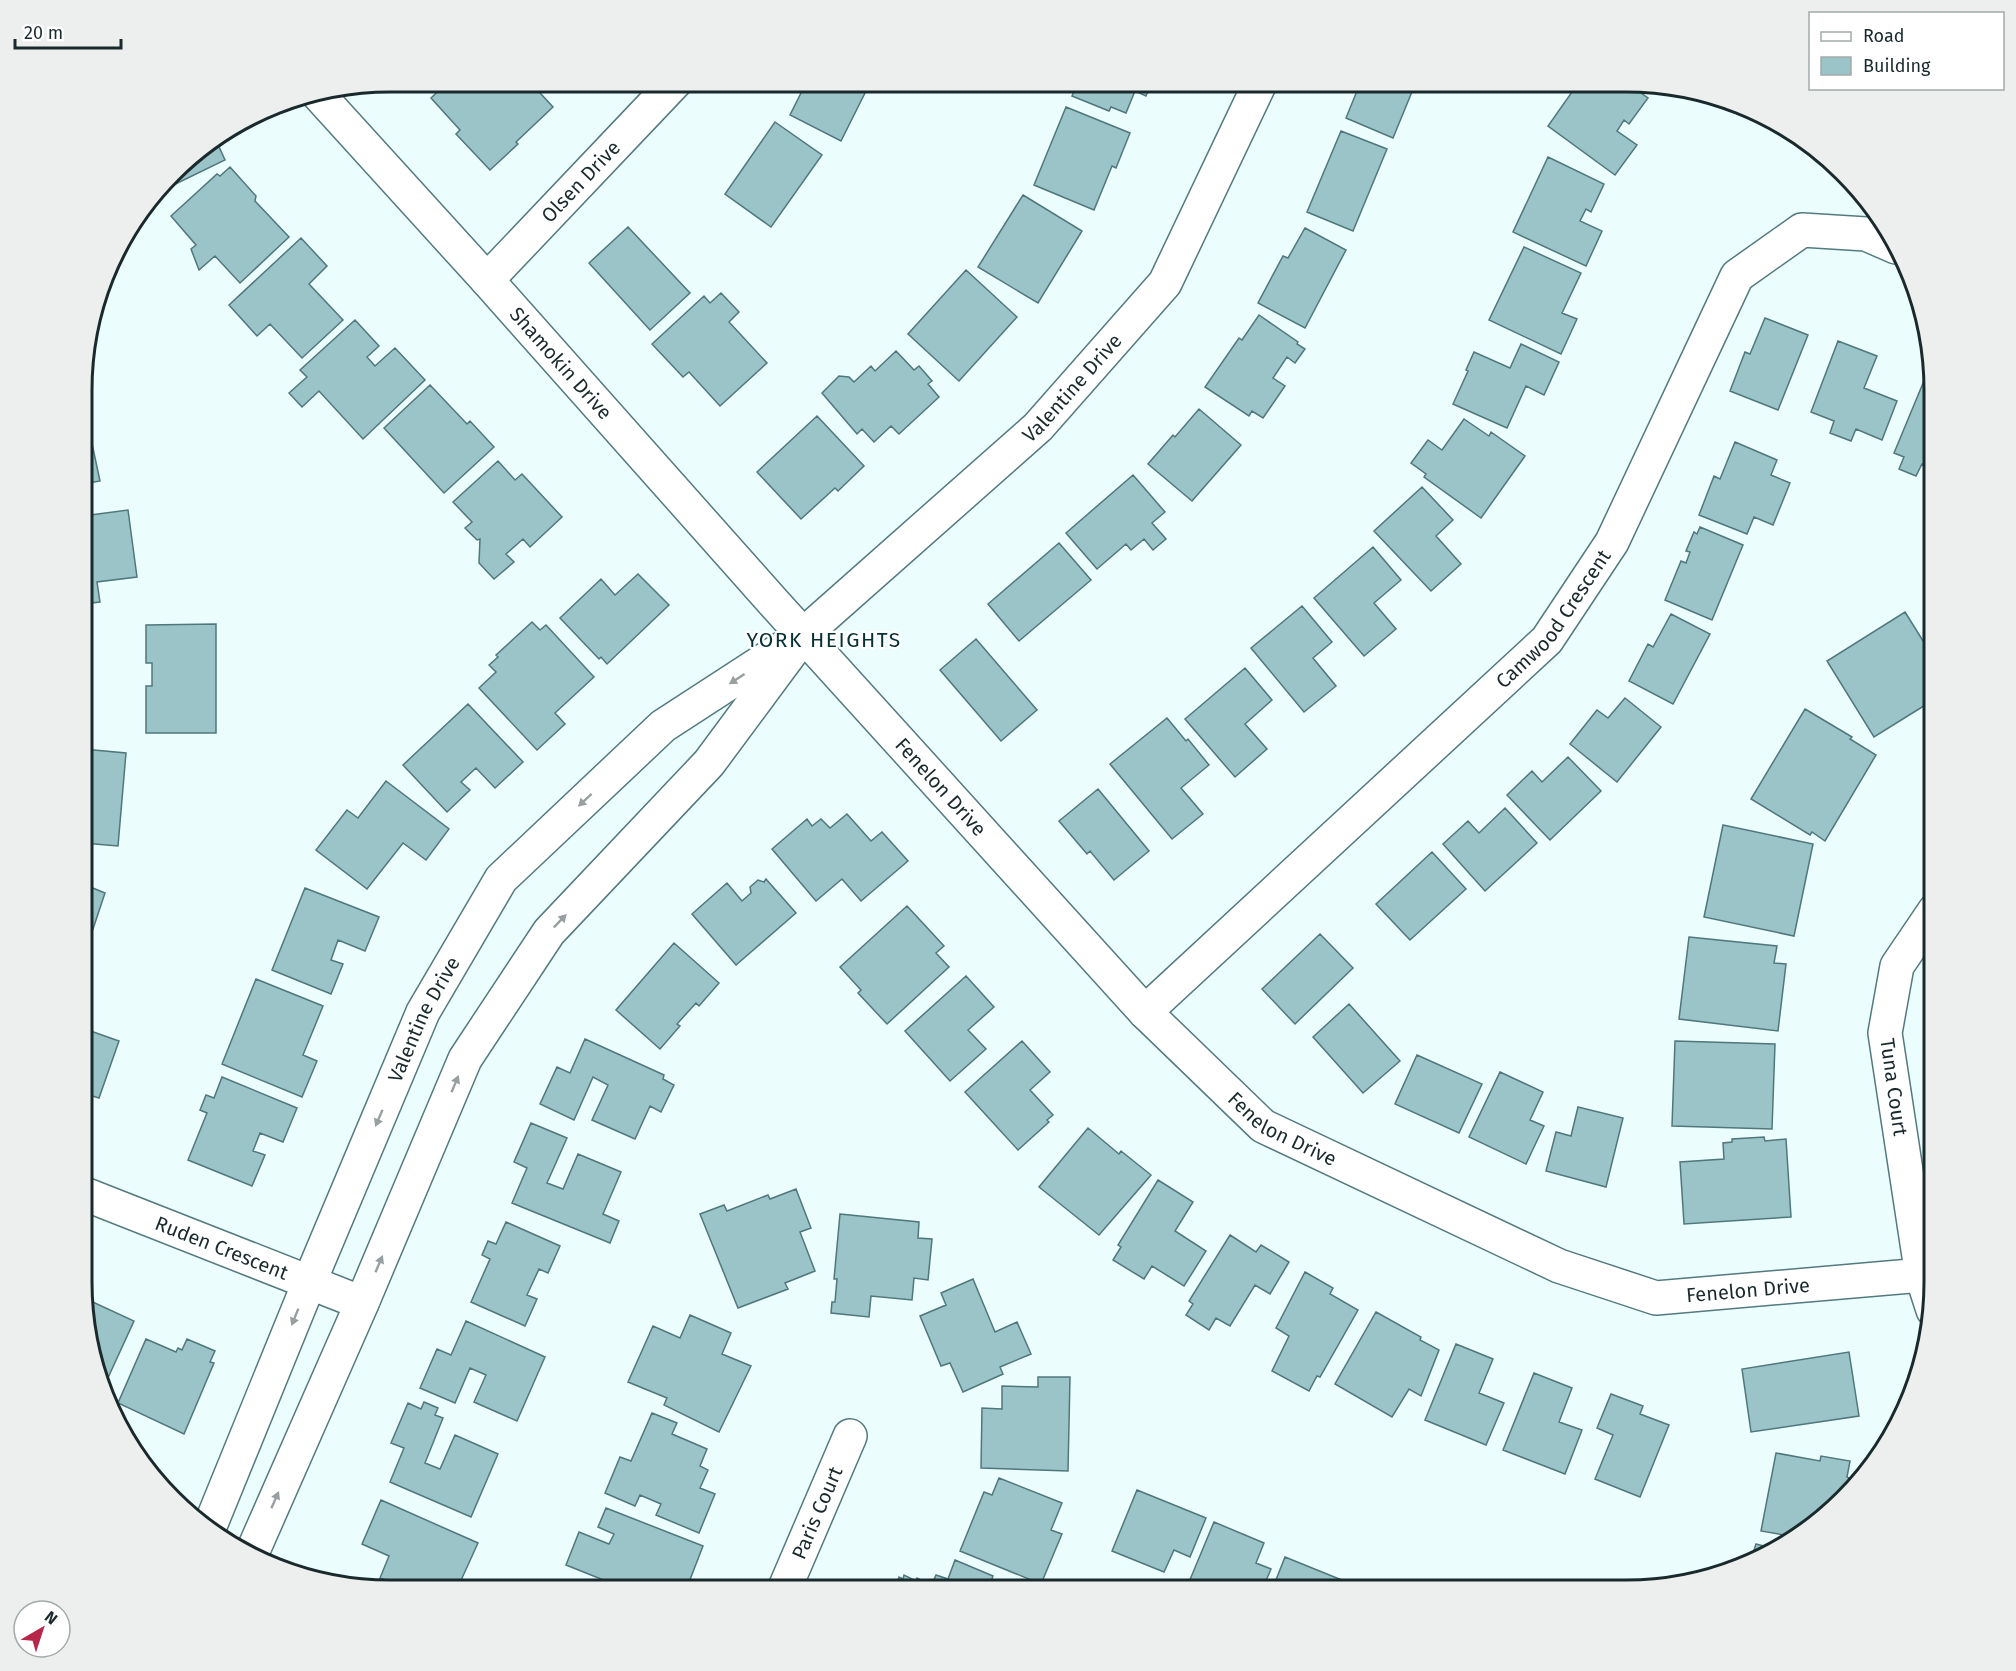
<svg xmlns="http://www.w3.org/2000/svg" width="2016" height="1671" font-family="'Fira Sans',sans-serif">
	<rect width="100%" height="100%" fill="#ecfdfe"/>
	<path fill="#9ac4c8" stroke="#50777c" stroke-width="1.5" d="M407 81H424L414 89Z
		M449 81H483L492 91 504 81H529L553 107 516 142 518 144 490 170 456 134 460 130 431 98Z
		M807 81H871L841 141 790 115Z
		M1078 81H1152L1146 96 1135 91 1126 113 1111 107 1109 111 1072 96Z
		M1361 81 1416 82 1393 138 1346 118Z
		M1579 82H1625L1648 98 1629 124 1624 120 1617 131 1637 145 1615 175 1548 126Z
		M1666 86 1685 91 1668 94Z
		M1066 107 1130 133 1116 168 1112 166 1094 210 1034 185Z
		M775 122 822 155 771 227 725 194Z
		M1341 131 1387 149 1353 231 1307 212Z
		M216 140 225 160 157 193 186 157Z
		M1548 157 1604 184 1591 212 1586 209 1580 221 1602 231 1586 266 1513 232Z
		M230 167 256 196 255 201 289 237 240 283 215 256 199 270 191 249 196 245 171 216 217 174 220 176Z
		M1023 195 1082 231 1038 303 978 267Z
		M628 227 690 293 650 330 589 263Z
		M1305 228 1346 250 1305 328 1258 303 1283 256 1288 258Z
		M301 238 327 266 309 284 343 320 302 358 270 324 257 336 229 305Z
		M1524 247 1581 273 1562 313 1577 319 1561 354 1489 320Z
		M966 270 1017 317 959 381 908 334Z
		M721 293 739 312 729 322 767 363 720 406 689 372 683 377 652 344 704 296 710 303Z
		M1259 315 1298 342 1297 344 1305 349 1295 363 1287 357 1273 378 1285 386 1263 418 1252 411 1249 416 1205 387 1239 338 1242 340Z
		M1765 318 1808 335 1778 410 1730 391 1745 352 1750 354Z
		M355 320 379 346 367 357 375 366 395 348 425 380 363 439 319 391 302 407 289 393 307 377 300 370Z
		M1838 341 1877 356 1864 388 1897 401 1882 440 1856 429 1851 441 1830 433 1834 421 1811 412Z
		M1521 344 1559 362 1544 395 1526 386 1507 428 1453 404 1468 371 1466 370 1474 352 1510 368Z
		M896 351 914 370 919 366 932 381 928 384 939 397 899 434 891 426 874 442 862 429 857 434 822 393 839 376 849 377 854 382 871 366 875 371Z
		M1926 376 1933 379 1935 389V470L1922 464 1916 476 1899 469 1904 457 1894 453Z
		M430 385 467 424 470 421 494 447 444 493 384 428Z
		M84 406 100 481 83 484Z
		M1199 409 1241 445 1192 501 1148 464 1173 435 1175 437Z
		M817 416 864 466 838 491 835 488 801 519 757 472Z
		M1464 419 1489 436 1491 432 1525 456 1481 518 1424 477 1426 474 1411 463 1428 440 1442 450Z
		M1735 442 1777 460 1771 475 1790 483 1773 525 1754 517 1747 534 1699 515 1714 476 1720 479Z
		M498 461 515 480 522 474 562 517 530 547 523 539 506 554 514 562 494 579 479 563 480 539 477 540 465 528 472 522 453 502Z
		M1133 475 1165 512 1152 523 1166 539 1153 550 1144 539 1131 550 1126 544 1097 569 1066 533Z
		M1422 487 1453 520 1436 536 1461 564 1431 591 1374 531Z
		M128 510 137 577 97 582 100 602 83 604V516Z
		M1700 527 1743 545 1712 620 1665 600 1681 561 1686 563 1690 552 1686 551 1694 532 1697 534Z
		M1059 543 1091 580 1019 641 988 604Z
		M1373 547 1401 580 1374 603 1396 629 1364 656 1314 598Z
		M638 574 669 605 607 664 601 657 599 659 560 618 601 579 615 595Z
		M1302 606 1332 642 1313 658 1336 686 1304 712 1251 648Z
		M1905 612 1935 660V699L1874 737 1827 661Z
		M1671 614 1710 634 1673 704 1629 681 1648 644 1653 647Z
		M532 622 540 630 546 625 594 677 555 713 565 724 537 750 479 688 496 672 489 665 498 657 496 655Z
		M216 624V733H146V686H152V663H146V625Z
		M976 639 1037 710 1001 741 940 670Z
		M1245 668 1272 700 1245 724 1267 749 1235 777 1185 719Z
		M1625 698 1661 727 1617 782 1570 744 1597 710 1608 718Z
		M468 704 523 762 495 788 476 768 461 782 470 790 447 812 403 765Z
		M1805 709 1852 737 1850 739 1876 755 1825 841 1812 832 1810 835 1751 799Z
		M1167 718 1186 741 1188 739 1209 765 1181 788 1203 814 1172 839 1110 764Z
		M83 749 126 753 118 846 83 843Z
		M1568 757 1601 791 1550 840 1507 795 1532 771 1542 782Z
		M386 781 449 829 426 860 403 843 367 889 316 850 347 810 358 818Z
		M1098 789 1149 851 1114 880 1090 851 1087 854 1059 821Z
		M1505 808 1537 843 1485 891 1443 844 1468 821 1479 833Z
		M847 814 871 841 882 832 908 861 861 901 842 879 816 901 772 849 807 819 812 826 821 819 830 828Z
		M1723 825 1813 844 1794 936 1704 917Z
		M1432 852 1466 889 1410 940 1376 904Z
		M766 879 796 913 736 965 692 914 727 883 742 901 751 893 750 887 758 880 764 882Z
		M83 884 105 893 90 938 82 936Z
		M305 888 379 917 365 951 338 940 331 960 343 964 331 994 272 970Z
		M907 906 944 946 936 953 949 967 887 1024 858 993 861 990 840 967Z
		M1320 934 1353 968 1295 1024 1262 989Z
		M1689 937 1777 946 1774 963 1786 964 1778 1031 1679 1019Z
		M674 943 719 983 699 1006 696 1003 677 1024 680 1026 660 1049 616 1010Z
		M966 976 994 1007 968 1030 986 1049 950 1081 905 1031Z
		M256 979 323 1006 303 1055 317 1061 302 1097 222 1064Z
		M1349 1004 1400 1061 1363 1093 1313 1037Z
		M82 1028 119 1041 99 1098 82 1093Z
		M585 1039 664 1075 663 1079 674 1085 661 1112 650 1106 635 1139 592 1120 608 1085 593 1077 574 1120 540 1104 557 1067 570 1073Z
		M1022 1041 1050 1072 1030 1090 1053 1115 1047 1120 1049 1122 1018 1150 965 1092Z
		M1675 1041 1775 1044 1772 1129 1672 1126Z
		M1417 1055 1482 1084 1459 1133 1395 1104Z
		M1500 1072 1543 1092 1530 1120 1544 1126 1526 1164 1469 1137Z
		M222 1077 297 1108 283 1142 260 1133 253 1151 265 1155 252 1186 188 1160 207 1113 200 1110 206 1095 214 1098Z
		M1578 1107 1623 1118 1606 1187 1546 1171 1556 1132 1571 1136Z
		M531 1123 567 1138 547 1183 563 1189 578 1154 621 1172 603 1214 619 1221 610 1243 512 1203 527 1168 514 1162Z
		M1088 1128 1119 1154 1121 1151 1151 1175 1099 1235 1039 1187Z
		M1764 1137 1765 1141 1786 1139 1791 1217 1684 1224 1680 1162 1724 1159 1723 1143 1732 1142V1139Z
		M1158 1180 1193 1202 1175 1231 1206 1251 1184 1286 1152 1266 1144 1279 1113 1260 1121 1247 1118 1245Z
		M796 1189 811 1228 800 1232 815 1271 785 1283 788 1289 738 1308 700 1214 724 1205 727 1211 768 1195 770 1199Z
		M840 1214 919 1222 918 1238 932 1239 928 1280 914 1278 912 1300 871 1296 869 1317 831 1313 832 1302H835L837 1279H834Z
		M506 1222 560 1246 548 1273 539 1269 527 1295 537 1299 525 1326 471 1302 490 1259 482 1255 488 1241 496 1244Z
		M1230 1235 1256 1252 1261 1245 1289 1262 1270 1294 1255 1285 1230 1326 1216 1318 1209 1330 1186 1315 1193 1304 1189 1301Z
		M1305 1272 1333 1288 1330 1294 1358 1310 1320 1377 1317 1376 1309 1391 1272 1371 1289 1336 1276 1328Z
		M973 1279 995 1332 1017 1322 1031 1354 1000 1367 1003 1374 963 1392 950 1363 941 1366 920 1316 946 1305 941 1293Z
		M82 1297 134 1321 107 1380 102 1377Z
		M1376 1312 1421 1337 1420 1340 1439 1350 1421 1396 1409 1389 1392 1417 1335 1384Z
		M690 1315 731 1333 722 1354 751 1366 719 1432 664 1405 667 1398 628 1382 653 1326 680 1338Z
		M466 1321 545 1357 517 1421 474 1402 486 1375 470 1368 455 1403 420 1388 437 1349 451 1355Z
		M146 1339 176 1352 178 1348 182 1350 187 1339 215 1351 210 1362 214 1363 184 1434 118 1403Z
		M1456 1344 1493 1359 1479 1393 1504 1403 1486 1445 1425 1420Z
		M1849 1352 1859 1416 1751 1432 1742 1369Z
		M1534 1373 1572 1388 1559 1422 1582 1430 1565 1474 1503 1450Z
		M1038 1377H1070L1068 1471 981 1468 982 1408 1002 1409V1386L1038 1387Z
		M1611 1394 1643 1406 1640 1414 1669 1425 1640 1497 1595 1479 1613 1435 1597 1428Z
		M424 1402 438 1408 435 1415 443 1418 425 1463 440 1469 455 1435 498 1454 471 1517 390 1482 404 1448 391 1443 408 1403 421 1409Z
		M652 1413 677 1423 672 1434 707 1449 700 1466 708 1470 700 1488 715 1494 699 1533 656 1515 661 1504 640 1495 635 1506 605 1493 620 1457 631 1461Z
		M1776 1453 1820 1461 1821 1456 1850 1461 1847 1477 1849 1478 1845 1500 1790 1536 1761 1531Z
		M999 1478 1062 1503 1051 1530 1062 1534 1041 1584 960 1551 984 1492 992 1495Z
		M1137 1490 1206 1518 1190 1557 1174 1550 1164 1572 1112 1551Z
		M381 1500 478 1543 458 1587 455 1585 454 1589H406L380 1578 389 1556 362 1544Z
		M606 1508 703 1546 686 1590 671 1586 669 1590 626 1589 566 1565 579 1532 609 1544 614 1534 598 1527Z
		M1214 1522 1264 1543 1256 1563 1271 1569 1262 1590H1209L1189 1582Z
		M1756 1544 1772 1548 1750 1563Z
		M1285 1557 1354 1585 1352 1590H1272Z
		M955 1560 993 1576 989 1587 996 1590H894L899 1577 903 1579 904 1575 916 1581 917 1578 923 1581 922 1583 931 1587 936 1575 948 1579Z
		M1364 1581 1387 1590H1361Z
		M572 1584 587 1589H570Z"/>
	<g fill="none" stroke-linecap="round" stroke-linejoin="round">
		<g stroke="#537a7e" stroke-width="36">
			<g id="minor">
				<path id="s1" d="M317 93 487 280 775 604 1145 1012 1263 1126 1559 1266 1656 1298 1934 1274"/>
				<path id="s2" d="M487 280 676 81"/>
				<path id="s3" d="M1145 1012 1547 640 1612 542 1737 276 1802 230 1866 234 1896 247"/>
				<path id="s4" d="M82 1193 362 1303"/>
				<path d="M1933 1310 1922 1276 1885 1033 1897 966 1935 910"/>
				<path id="s5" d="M210 1526 309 1283 423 1012 501 879 663 726 803 635 1038 427 1165 283 1261 81"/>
				<path d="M252 1553 362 1303 465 1059 549 932 709 763 792 651"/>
				<path id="s6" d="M784 1590 850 1436"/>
			</g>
		</g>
		<use href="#minor" stroke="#fff" stroke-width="33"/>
	</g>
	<defs><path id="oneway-solid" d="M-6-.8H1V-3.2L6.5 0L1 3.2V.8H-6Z" transform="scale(1.5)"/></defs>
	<g fill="#989fa0">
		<use href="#oneway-solid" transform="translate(737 679) rotate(147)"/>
		<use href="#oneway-solid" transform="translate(585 800) rotate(137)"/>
		<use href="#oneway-solid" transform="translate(560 921) rotate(-46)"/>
		<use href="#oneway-solid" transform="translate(455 1084) rotate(-67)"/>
		<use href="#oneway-solid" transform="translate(379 1118) rotate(113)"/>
		<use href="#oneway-solid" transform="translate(379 1264) rotate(-67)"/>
		<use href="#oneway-solid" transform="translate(295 1317) rotate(112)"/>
		<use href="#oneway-solid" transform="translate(275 1500) rotate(-66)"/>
	</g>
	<g text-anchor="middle" stroke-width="4.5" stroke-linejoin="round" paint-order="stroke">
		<g font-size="20" fill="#1a2a2c" stroke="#fff">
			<text dy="7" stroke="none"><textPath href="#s2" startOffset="136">Olsen Drive</textPath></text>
			<text dy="7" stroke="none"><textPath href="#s1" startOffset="364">Shamokin Drive</textPath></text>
			<text dy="7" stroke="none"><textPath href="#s5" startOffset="1466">Valentine Drive</textPath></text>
			<text dy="7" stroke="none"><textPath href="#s3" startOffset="568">Camwood Crescent</textPath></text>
			<text dy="7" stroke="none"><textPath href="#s1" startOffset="933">Fenelon Drive</textPath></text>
			<text dy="7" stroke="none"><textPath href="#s5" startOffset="550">Valentine Drive</textPath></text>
			<text transform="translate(1894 1087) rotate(82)" y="7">Tuna Court</text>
			<text dy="7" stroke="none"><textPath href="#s1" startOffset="1419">Fenelon Drive</textPath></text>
			<text dy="7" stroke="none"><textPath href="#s4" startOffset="150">Ruden Crescent</textPath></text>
			<text dy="7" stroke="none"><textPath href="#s1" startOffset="1923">Fenelon Drive</textPath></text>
			<text dy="7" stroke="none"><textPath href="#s6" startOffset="84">Paris Court</textPath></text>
		</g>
		<g font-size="21" letter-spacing="1.5" fill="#053034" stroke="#fff">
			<text x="824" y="647">YORK HEIGHTS</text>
		</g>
	</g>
	<path d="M0 0H2016V1671H0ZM390 92H1626A298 298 0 0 1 1924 390V1282A298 298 0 0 1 1626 1580H390A298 298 0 0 1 92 1282V390A298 298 0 0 1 390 92Z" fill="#edeeee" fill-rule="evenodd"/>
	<path fill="none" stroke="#1a2a2c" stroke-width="3" d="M390 92H1626A298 298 0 0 1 1924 390V1282A298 298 0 0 1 1626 1580H390A298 298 0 0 1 92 1282V390A298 298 0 0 1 390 92Z"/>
	<rect x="1809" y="12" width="195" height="78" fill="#ffffff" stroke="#a3aaab" stroke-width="1.5"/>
	<rect x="1821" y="32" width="30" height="9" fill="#ffffff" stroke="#a3aaab" stroke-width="1.5"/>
	<text x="1863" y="42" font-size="18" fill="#1a2a2c">Road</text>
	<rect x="1821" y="57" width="30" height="18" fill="#9ac4c8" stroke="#a3aaab" stroke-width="1.5"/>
	<text x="1863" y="72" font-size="18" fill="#1a2a2c">Building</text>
	<g transform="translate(42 1629) rotate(39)"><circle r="28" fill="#ffffff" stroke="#a3aaab" stroke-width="1.5"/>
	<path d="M0-4.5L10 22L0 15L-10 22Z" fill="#b72649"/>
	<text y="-9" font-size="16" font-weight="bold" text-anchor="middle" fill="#1a2a2c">N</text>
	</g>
	<path d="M15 39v9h106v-9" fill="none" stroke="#1a2a2c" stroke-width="3"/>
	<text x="24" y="39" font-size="18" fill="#1a2a2c" stroke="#ffffff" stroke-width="4.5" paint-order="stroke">20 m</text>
</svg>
